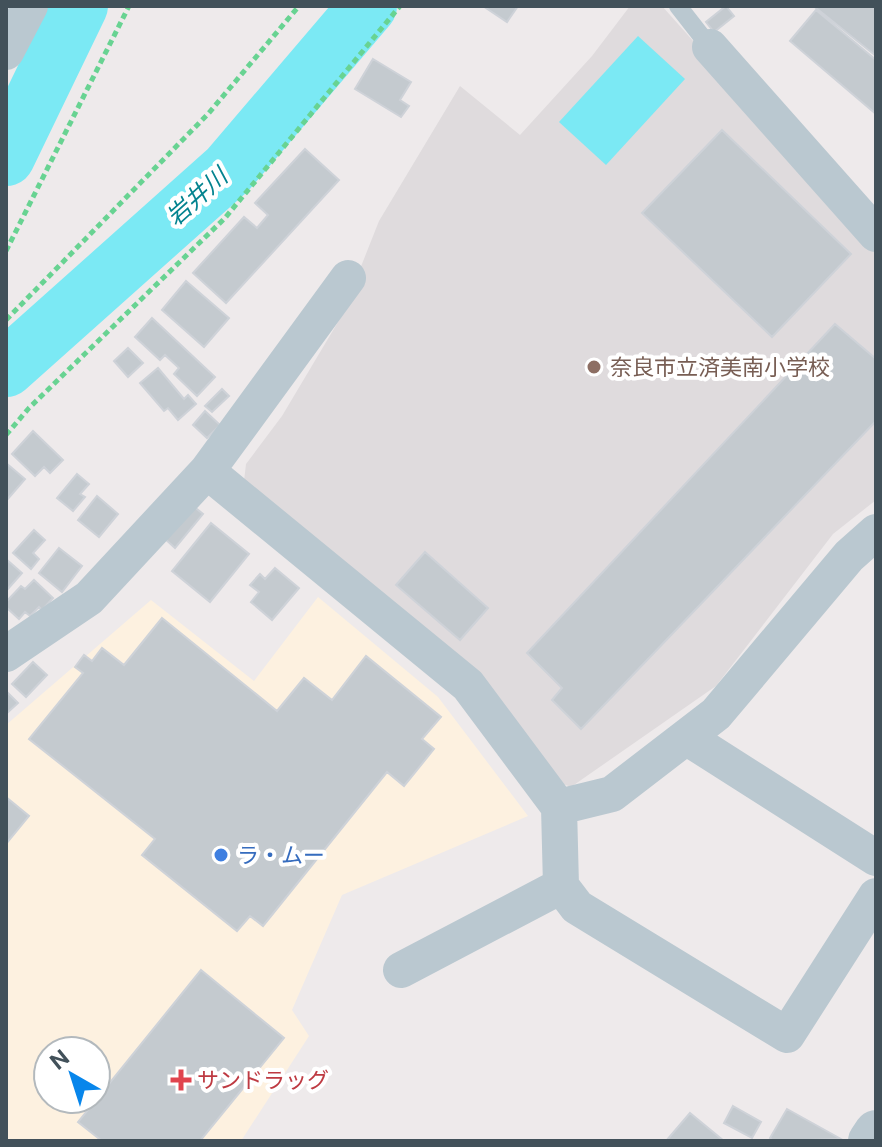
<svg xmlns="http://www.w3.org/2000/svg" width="882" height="1147" font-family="'Public Sans','Noto Sans JP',sans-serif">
	<rect width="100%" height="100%" fill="#eeeaeb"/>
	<path fill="#fdf1e0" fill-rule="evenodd" d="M318 597 438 697 528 816 342 895 292 1010 309 1036 241 1141H6V725L151 600 254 681ZM48 1051H96V1099H48Z"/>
	<path fill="#dfdbdd" d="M630 6H662L876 246V500L833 534 716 686 571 787 555 781 244 481 246 464 282 416 341 317 379 221 460 86 520 135 592 56Z"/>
	<path fill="#7be9f4" d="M638 36 685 79 606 165 559 122Z"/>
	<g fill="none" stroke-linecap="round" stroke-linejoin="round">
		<path stroke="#7be9f4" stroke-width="58" d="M6 157 79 6
			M6 368 228 170 368 6"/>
	</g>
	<path fill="#c4cacf" stroke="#ced2d8" stroke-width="2" d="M483 6H518L507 22Z
		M726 6 734 16 714 32 706 22Z
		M818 6H876V56L816 8Z
		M816 10 876 60V114L790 41Z
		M373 59 411 82 400 100 409 106 401 117 355 89Z
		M722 130 851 254 772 337 642 213Z
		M305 149 339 180 226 303 193 273 244 217 257 228 268 215 255 203Z
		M186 281 229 318 204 347 162 310Z
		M152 318 215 377 197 396 174 374 179 368 165 355 160 360 135 337Z
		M835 324 876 359V421L581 729 552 700 562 688 527 653Z
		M128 348 143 363 128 377 114 361Z
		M158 368 184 399 188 395 196 404 178 420 168 408 164 411 140 383Z
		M222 389 229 396 212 412 205 406Z
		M205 411 220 425 207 438 193 425Z
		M33 431 63 460 50 473 44 467 35 476 12 454Z
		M6 463 25 479 6 501Z
		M77 474 89 484 80 494 85 497 73 511 57 498Z
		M97 496 118 514 99 537 78 520Z
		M192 505 203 514 175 548 164 538Z
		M211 523 249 554 210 602 172 571Z
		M34 530 45 540 33 553 39 559 31 569 13 553Z
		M59 548 82 566 62 592 39 573Z
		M425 552 488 608 460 640 396 585Z
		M6 559 22 573 6 591Z
		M275 568 299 588 272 620 251 602 259 592 250 585 260 574 265 579Z
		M34 580 53 598 42 610 39 607 30 616 25 612 19 619 6 607V602L21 586 25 589Z
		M162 618 277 711 304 678 332 700 366 656 441 717 422 739 434 749 404 786 387 772 263 926 250 916 237 931 142 855 155 839 29 739 83 673 75 667 84 655 92 661 102 648 124 665Z
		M33 662 47 675 26 697 12 684Z
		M6 691 18 703 6 714Z
		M6 797 29 816 6 844Z
		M201 970 284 1038 200 1141H102L78 1122Z
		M733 1106 761 1122 752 1138 724 1123Z
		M787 1109 841 1139 773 1141 770 1138Z
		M690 1113 724 1141H666Z"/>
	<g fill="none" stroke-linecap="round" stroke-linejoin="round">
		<path stroke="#68d392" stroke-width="5" stroke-dasharray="6 4" stroke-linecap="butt" d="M6 251 129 6
			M6 320 208 114 299 6
			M6 435 29 408 225 218 400 6"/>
		<path stroke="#bac8d0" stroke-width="18" d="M678 6 710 47"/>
		<path stroke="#bac8d0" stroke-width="36" d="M710 47 876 234
			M6 52 30 6
			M207 471 468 685 559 807 612 794 716 714 849 556 876 532
			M6 654 89 598 207 471 348 278
			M686 737 876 858
			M559 807 561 886 577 907 787 1035 876 896
			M401 970 561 886"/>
		<path stroke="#bac8d0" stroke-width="44" d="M870 1141 876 1132"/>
	</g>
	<circle fill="#8d6e63" stroke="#fff" stroke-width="3" cx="594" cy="367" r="8"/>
	<circle fill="#3f7fe0" stroke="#fff" stroke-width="3" cx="221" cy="855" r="8"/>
	<path fill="#e0444e" stroke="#fff" stroke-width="3" d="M177 1068h8v8h8v8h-8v8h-8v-8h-8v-8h8z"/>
	<g text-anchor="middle" stroke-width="8" stroke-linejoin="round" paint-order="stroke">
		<g font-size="22" fill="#785e54" stroke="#fff" text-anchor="start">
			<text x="610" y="375">奈良市立済美南小学校</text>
		</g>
		<g font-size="22" fill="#366cbe" stroke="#fff" text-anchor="start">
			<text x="237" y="863">ラ・ムー</text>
		</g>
		<g font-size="22" fill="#be3a42" stroke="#fff" text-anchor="start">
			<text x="197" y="1088">サンドラッグ</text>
		</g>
		<g font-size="24" font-style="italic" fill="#03838f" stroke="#fff">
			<text transform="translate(197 197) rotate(-42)" y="8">岩井川</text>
		</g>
	</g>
	<rect width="882" height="1147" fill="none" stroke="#42515a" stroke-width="16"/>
	<g transform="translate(72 1075) rotate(321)"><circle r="38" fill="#ffffff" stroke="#b3b9bd" stroke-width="2"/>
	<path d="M0-6L14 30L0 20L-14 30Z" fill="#0886eb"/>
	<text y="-12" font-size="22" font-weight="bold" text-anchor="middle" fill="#42515a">N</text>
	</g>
</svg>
